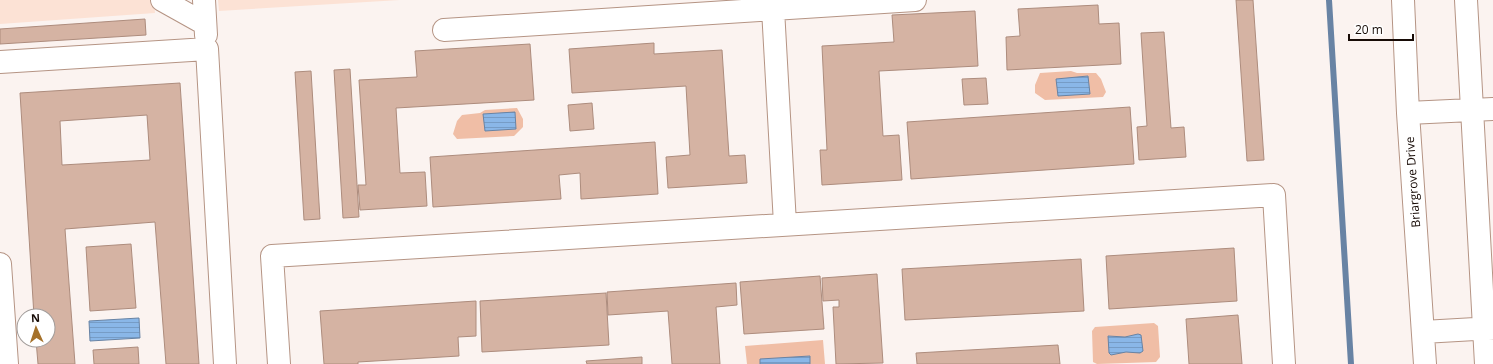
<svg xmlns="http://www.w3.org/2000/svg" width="1493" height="364" font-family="'Open Sans',sans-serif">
	<defs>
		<pattern id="water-rules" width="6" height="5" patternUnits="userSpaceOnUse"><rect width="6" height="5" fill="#8ab7e8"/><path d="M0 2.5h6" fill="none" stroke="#769cc6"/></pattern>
	</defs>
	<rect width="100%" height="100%" fill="#fbf3f0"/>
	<path fill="#fce2d5" d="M0 0H154L155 13 0 24Z
		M218 0H400L219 11Z"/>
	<path fill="#f0bea6" d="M1071 71 1077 73H1096L1101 79 1106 92 1103 97 1045 100 1035 93V85L1040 73Z
		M517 108 523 119V127L514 136 457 139 453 134 457 121 462 115 480 113 485 110Z
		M1154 323 1158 326 1160 357 1156 362 1097 364 1093 362 1092 331 1095 327Z
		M823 340 825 364H747L745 346Z"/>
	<path fill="url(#water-rules)" stroke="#6883a4" d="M1088 76 1090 94 1058 96 1056 79Z
		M515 112 516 129 485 131 483 114Z
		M139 318 140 338 90 341 89 321Z
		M1138 334 1141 335 1143 351 1140 353 1126 352 1111 355 1109 353 1108 336 1125 337Z
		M810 356V364H760V359Z"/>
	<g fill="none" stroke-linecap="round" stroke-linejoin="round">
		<path stroke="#6883a4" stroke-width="6" d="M1329 0 1351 364"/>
	</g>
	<path fill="#d5b3a3" stroke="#ad8c7d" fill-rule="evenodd" d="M1236 0H1253L1264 160 1247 161Z
		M1098 5 1099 24 1119 23 1121 64 1007 70 1006 37 1020 36 1018 9Z
		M975 11 978 66 879 71 883 136 899 135 902 180 822 185 820 150H827L822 46 894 42 892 15Z
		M145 19 146 35 0 44V29Z
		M1164 32 1171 128 1184 127 1186 157 1139 160 1137 127 1147 126 1141 33Z
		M654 43V54L722 50 729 156 745 155 747 183 668 188 666 157 690 155 686 86 572 93 569 49Z
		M530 44 534 100 396 108 400 173 425 172 427 206 360 210 358 185H366L359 80 417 77 415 51Z
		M350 69 359 217 343 218 334 70Z
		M311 71 320 219 304 220 295 72Z
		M986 78 988 104 964 105 962 79Z
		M180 83 199 364H166L155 222 65 229 75 364H38L36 340H48V316H34L20 93ZM147 115 150 160 62 165 60 121Z
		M592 103 594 129 570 131 568 105Z
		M1130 107 1134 164 911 179 907 122Z
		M655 142 658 194 581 199 580 173 559 175 561 199 433 207 430 157Z
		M131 244 136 308 90 311 86 247Z
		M1234 248 1237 301 1109 309 1106 256Z
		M1081 259 1084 311 905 320 902 269Z
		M877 274 883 363 836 364 833 307H839V300L823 301 822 278Z
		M820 276 824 329 744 334 740 282Z
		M736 283 737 305 716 307 720 364H672L668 311 608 315 607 292Z
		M606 293 609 345 482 352 480 301Z
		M476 301V336L458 337 459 356 358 362V364H324L320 311Z
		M1238 315 1242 364H1189L1186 319Z
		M1058 345 1060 364H917L916 353Z
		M138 347 139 364H94L93 350Z
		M642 357V364H587L586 361Z"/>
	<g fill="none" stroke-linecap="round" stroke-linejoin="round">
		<g stroke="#b59484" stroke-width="24">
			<path id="minor" d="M162 0 205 24
				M204 0 206 35
				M763 0 773 9 785 224
				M1403 0 1408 113 1425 364
				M1466 0 1486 364
				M444 30 915 0
				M0 62 207 49 225 364
				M1408 113 1493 109
				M0 264 7 364
				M1423 332 1493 328
				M279 364 272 256 1274 195 1284 364"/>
		</g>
		<use href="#minor" stroke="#fff" stroke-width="22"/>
	</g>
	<g text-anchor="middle" stroke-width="4" stroke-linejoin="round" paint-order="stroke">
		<g font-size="12" fill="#170b06" stroke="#fff">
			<text transform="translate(1413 182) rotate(-94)" y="4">Briargrove Drive</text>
		</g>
	</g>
	<g transform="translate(36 328) rotate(357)"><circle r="19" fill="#ffffff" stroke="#a29d9b"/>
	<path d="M0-3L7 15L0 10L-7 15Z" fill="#a5712a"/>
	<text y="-6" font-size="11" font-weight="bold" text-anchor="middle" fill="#170b06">N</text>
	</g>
	<path d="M1349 34v6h64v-6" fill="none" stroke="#170b06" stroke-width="2"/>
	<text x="1355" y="34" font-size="12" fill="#170b06" stroke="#ffffff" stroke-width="3" paint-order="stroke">20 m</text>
</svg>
